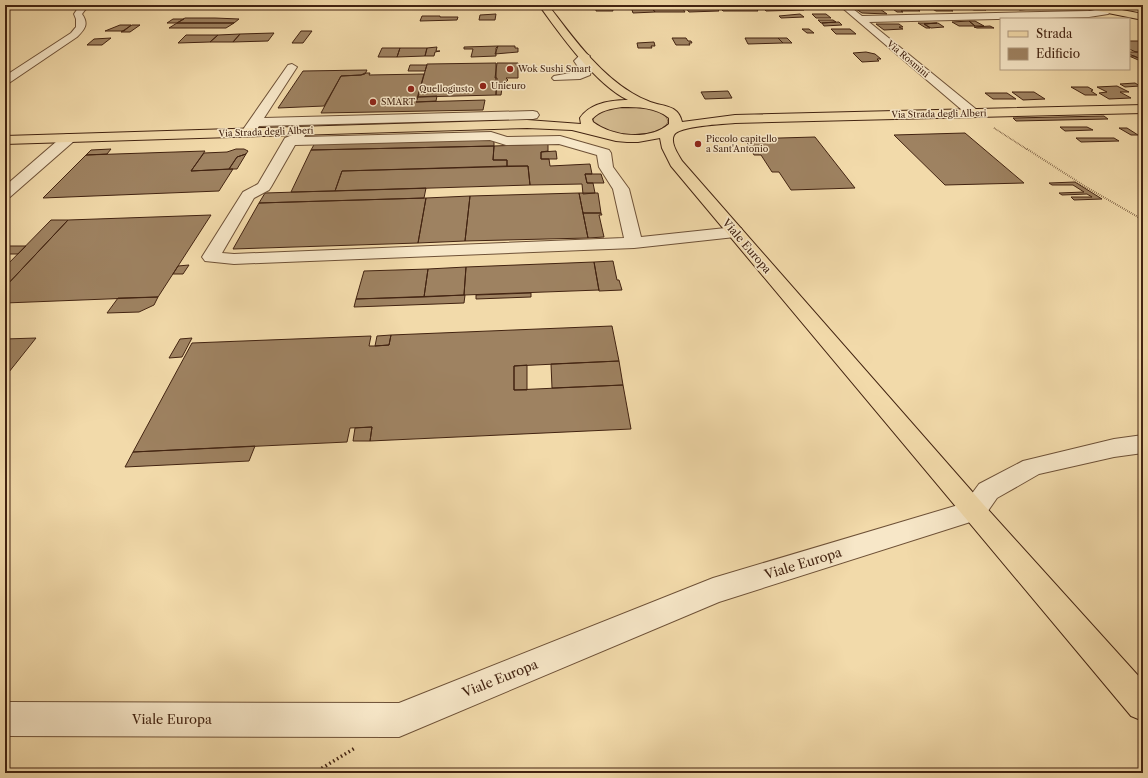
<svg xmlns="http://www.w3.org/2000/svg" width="1148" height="778" font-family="'Libre Caslon Text',serif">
	<rect width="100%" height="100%" fill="#f2daaa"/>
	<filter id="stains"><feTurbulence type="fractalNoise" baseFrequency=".005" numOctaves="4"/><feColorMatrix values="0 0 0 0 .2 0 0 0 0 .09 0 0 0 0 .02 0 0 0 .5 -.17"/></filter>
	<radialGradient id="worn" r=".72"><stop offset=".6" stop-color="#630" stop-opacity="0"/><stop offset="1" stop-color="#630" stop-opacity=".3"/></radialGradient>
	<path fill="#d4bb90" stroke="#8b6f50" d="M625 106C637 107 666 107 668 122 660 141 592 138 593 118L603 110Z"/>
	<path fill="#9e8261" stroke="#422311" d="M440 5H477V7H439Z
		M797 5 804 10 766 11 761 6Z
		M943 5 953 11H936L927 6Z
		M1005 5H1019L1032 9 1020 10Z
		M681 6 685 12H655L651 7Z
		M715 6 719 11 689 12 685 7Z
		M807 6H821L825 9H811Z
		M912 6 920 11H901L903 12H897L890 7Z
		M960 6H983L987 7 984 9 986 10H974Z
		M612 7 613 11H596V8Z
		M631 7H651L655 12 633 13Z
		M755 7 758 11H723L720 8Z
		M856 9H880L887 14 862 13Z
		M496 14 495 20H479L480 15Z
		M800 14 804 17 781 18 779 16Z
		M812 14H826L831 18H816Z
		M422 16H440V17H458L457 20 420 21Z
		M185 18H215L239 19 234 23H177Z
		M173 19H184L177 23H167Z
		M818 20H833L836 22 821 23Z
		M969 21 975 26H959L952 22Z
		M969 21H975L984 26H975Z
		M839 22 842 25 824 26 822 23Z
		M177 23H234L226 28H169Z
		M918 23H937L924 24 930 28H926Z
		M938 23 944 27 931 28 924 24Z
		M876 24H899L903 27H899L903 29 884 30Z
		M120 25H131L124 31H105Z
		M132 25H140L130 32H121Z
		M990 26 994 28H977L974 27Z
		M802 29H809L814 33H807Z
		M831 29H850L856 34H836Z
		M301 31H312L303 43H292Z
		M274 33 268 41 233 42 240 34Z
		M240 34 233 42H210L218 35Z
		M186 35H218L210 42 178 43Z
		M111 38 102 45H87L94 39Z
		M672 38H686L688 41H691L692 43H689L690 45H676Z
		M745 38H778L783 43 748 44Z
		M778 38H787L792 43H783Z
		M1129 41H1143V52H1136L1129 49Z
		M654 42 655 46H651L652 48H638L637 43Z
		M498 46 496 48V56L471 57 473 49H464V47Z
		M498 46H515V48H518V52L495 54Z
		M437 47 436 51H440L435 52 434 56H425L427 48Z
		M382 48H400L397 57H378Z
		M400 48H427L425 56 397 57Z
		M866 52 875 54 881 59H877L879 61 862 62 853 53Z
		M1129 52H1143V60L1129 54Z
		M1129 56H1134L1143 60V62Z
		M496 63V95L418 97 427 64Z
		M497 63H518V78H506L508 80 505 83H497V78H495Z
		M410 65H427L425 71H408Z
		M367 70 365 74 361 75 341 76 324 106 278 108 303 71Z
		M365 73H370L369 75 424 74 416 102 485 100 483 110 321 113 341 76 361 75Z
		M497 83H505V86L502 88 501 95H496Z
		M1135 83 1140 86 1125 87 1120 84Z
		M1117 86 1129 92H1120L1131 98 1109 99 1099 93 1107 92 1097 87Z
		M1071 87H1088L1093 90 1091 91 1097 95H1085Z
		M728 91 732 98 705 99 701 92Z
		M1012 92H1034L1045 99 1023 100Z
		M985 93H1007L1016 99H993Z
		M437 96 436 101 416 102 418 97Z
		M1104 116 1108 119 1016 121 1013 118Z
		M1060 127H1087L1093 130 1065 131Z
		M1119 128H1127L1138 135H1131Z
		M965 133 1024 183 945 185 894 135Z
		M815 137 855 188 791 190 779 172H772L761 155H754L745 139Z
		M494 138V146L311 150 315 143Z
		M1076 138H1114L1119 141 1081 142Z
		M548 144V151L541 152V159H549L550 166 590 164 592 174H585L587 183H593L595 193 583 194 582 184 530 185 528 166H507V160H493L494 146Z
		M494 146 493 160H507V166L342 171 335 191 291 192 311 150Z
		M111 149 107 154 86 155 91 150Z
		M236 149H244L248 151 246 154 237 157 229 169 191 171 204 153 227 152Z
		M205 151 191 171 233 169 219 191 43 198 86 155Z
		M556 151 557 159H541V152Z
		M246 154 237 169H229L237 157Z
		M528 166 530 185 335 191 342 171Z
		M585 174H601L604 183H587Z
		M1075 182 1102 199 1074 200 1071 197H1092L1087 194 1062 195 1059 193 1084 192 1073 185H1052L1049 183Z
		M426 188 424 198 259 203 265 193Z
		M579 193H598L601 213H583Z
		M579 193 588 238 465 241 470 196Z
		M470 196 465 241 418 243 426 198Z
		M426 198 418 243 233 249 259 203Z
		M583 213H601L602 215H599L604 237 588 238Z
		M211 215 158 297 5 303V287L68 220Z
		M51 220H68L5 287V267Z
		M9 246H26L18 254H5V250Z
		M613 261 617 280H619L622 290 599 291 594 262Z
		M594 262 599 290 464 295 466 267Z
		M189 265 183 274H173L178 266Z
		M466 267 464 295 424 297 428 269Z
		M428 269 424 297 356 299 364 271Z
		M531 293V297L476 299V295Z
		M465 295 464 303 354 307 356 299Z
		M158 297 154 305 139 312 107 313 118 298Z
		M612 326 619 361 514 366V390L623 385 631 429 370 441 372 427 350 428 347 442 133 452 192 343 371 336 369 346H375L389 345 391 335Z
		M391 335 389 345 375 346 377 336Z
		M36 338 5 377V339Z
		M192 338 182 357 169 358 180 339Z
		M619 361 623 385 552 388 551 364Z
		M527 365V390H514V366Z
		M372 427 370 441H353L355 428Z
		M255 446 249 461 125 467 133 452Z"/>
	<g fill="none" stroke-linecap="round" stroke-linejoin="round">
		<g stroke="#6e5137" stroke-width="2">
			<path id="minor" d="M80 5H90L85 10 82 14C89 24 85 29 77 37L9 83 5 84V76L71 33 76 27V19L74 14Z
				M839 5H848L862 16 1089 11 1108 8 1112 11 1108 14 1089 17 869 22 977 110 979 113 977 116H969Z
				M585 53 590 56 585 61 591 69 590 75 580 79 554 80 552 78 554 76 581 71 574 61 581 54Z
				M292 64 297 67 264 118 533 111 537 112 539 115 537 118 533 119 259 126 254 134H244L242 131 288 65Z
				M300 128 305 129 307 132 304 137 491 132 507 137 560 136 609 150 611 153 613 167 629 189 641 237 735 227 741 228 743 232 741 236 735 237 634 248 234 264 205 261 202 257 243 192 258 184 285 138 292 135 295 129ZM490 140 506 145 559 144 597 155 599 167 613 189 624 238 234 254 222 253 254 198 269 190 271 187 295 145Z
				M69 134 74 135 76 138 74 141 10 197 5 199V186L64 135Z
				M1143 435V453L1114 457 1039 474 997 498 983 518 719 602 399 737 5 736V702L399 703 713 578 965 503 979 484 1023 461 1114 439Z"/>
		</g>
		<g stroke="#422311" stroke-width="2">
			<path id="major" d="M539 5H548C572 36 597 72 632 93 637 96 643 99 648 101 660 107 678 103 682 122L735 115 1143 105V113L735 123C724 124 678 126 674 135 670 143 678 154 682 161L983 504 1143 681V721L1131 716 671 166 662 148 660 138 638 142H627L616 141 572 130 527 128 5 144V136L527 120 581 124 580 118C590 103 611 100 628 100 596 85 559 33 539 5ZM622 107C638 107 655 107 669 118V124C649 141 613 137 593 122L592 119C601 110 610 109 622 107Z
				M1079 5H1096L1143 14V20L1083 8Z"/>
		</g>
		<path stroke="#422311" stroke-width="1.5" stroke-dasharray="0.5 1" stroke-linecap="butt" d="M994 128 1028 150"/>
		<path stroke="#422311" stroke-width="2" stroke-dasharray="0.5 1.5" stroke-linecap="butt" d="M1027 149 1086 187 1143 220"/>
		<path stroke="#422311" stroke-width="3.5" stroke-dasharray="1.5 3" stroke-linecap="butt" d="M314 773 355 748"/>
		<use href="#minor" fill="#f7e7c8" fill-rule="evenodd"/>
		<use href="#major" fill="#f2daaa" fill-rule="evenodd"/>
	</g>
	<g fill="#8f2418" stroke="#f7e7c8" stroke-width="1.5">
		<circle cx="510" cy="69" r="4"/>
		<circle cx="483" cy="86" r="4"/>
		<circle cx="411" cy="89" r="4"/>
		<circle cx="373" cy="102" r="4"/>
		<circle cx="698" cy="144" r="4"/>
	</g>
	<g text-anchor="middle" stroke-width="3" stroke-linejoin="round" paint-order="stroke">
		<g font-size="9" fill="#422311" stroke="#f7e7c8">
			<text transform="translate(908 59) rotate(40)" y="3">Via Rosmini</text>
			<text transform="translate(939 114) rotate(-1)" y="3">Via Strada degli Alberi</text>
			<text transform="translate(266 132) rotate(-2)" y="3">Via Strada degli Alberi</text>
		</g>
		<g font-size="9" fill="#422311" stroke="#f7e7c8" text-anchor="start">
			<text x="518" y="72">Wok Sushi Smart</text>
			<text x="491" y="89">Unieuro</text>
			<text x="419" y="92">Quellogiusto</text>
			<text x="381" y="105">SMART</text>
			<text x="706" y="142">Piccolo capitello<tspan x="706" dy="10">a Sant'Antonio</tspan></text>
		</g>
		<g font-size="11" fill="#422311" stroke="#f7e7c8">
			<text transform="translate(747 246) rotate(49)" y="4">Viale Europa</text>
		</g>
		<g font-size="13" fill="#422311" stroke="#f7e7c8">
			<text transform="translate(803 563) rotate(-17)" y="5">Viale Europa</text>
			<text transform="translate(500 678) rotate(-22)" y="5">Viale Europa</text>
			<text x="172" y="724">Viale Europa</text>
		</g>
	</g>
	<rect width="1148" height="778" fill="none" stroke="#f2daaa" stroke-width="20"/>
	<rect x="6" y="6" width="1136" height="766" fill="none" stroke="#422311" stroke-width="2"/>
	<rect x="10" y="10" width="1128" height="758" fill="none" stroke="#422311"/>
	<rect x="1000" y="18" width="130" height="52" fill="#f7e7c8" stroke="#af997f"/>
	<rect x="1008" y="31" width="20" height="6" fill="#f2daaa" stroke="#af997f"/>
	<text x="1036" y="38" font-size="12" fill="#422311">Strada</text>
	<rect x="1008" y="48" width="20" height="12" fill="#9e8261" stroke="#af997f"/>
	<text x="1036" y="58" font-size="12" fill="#422311">Edificio</text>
	<rect width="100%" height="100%" filter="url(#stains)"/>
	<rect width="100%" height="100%" fill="url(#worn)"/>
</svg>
